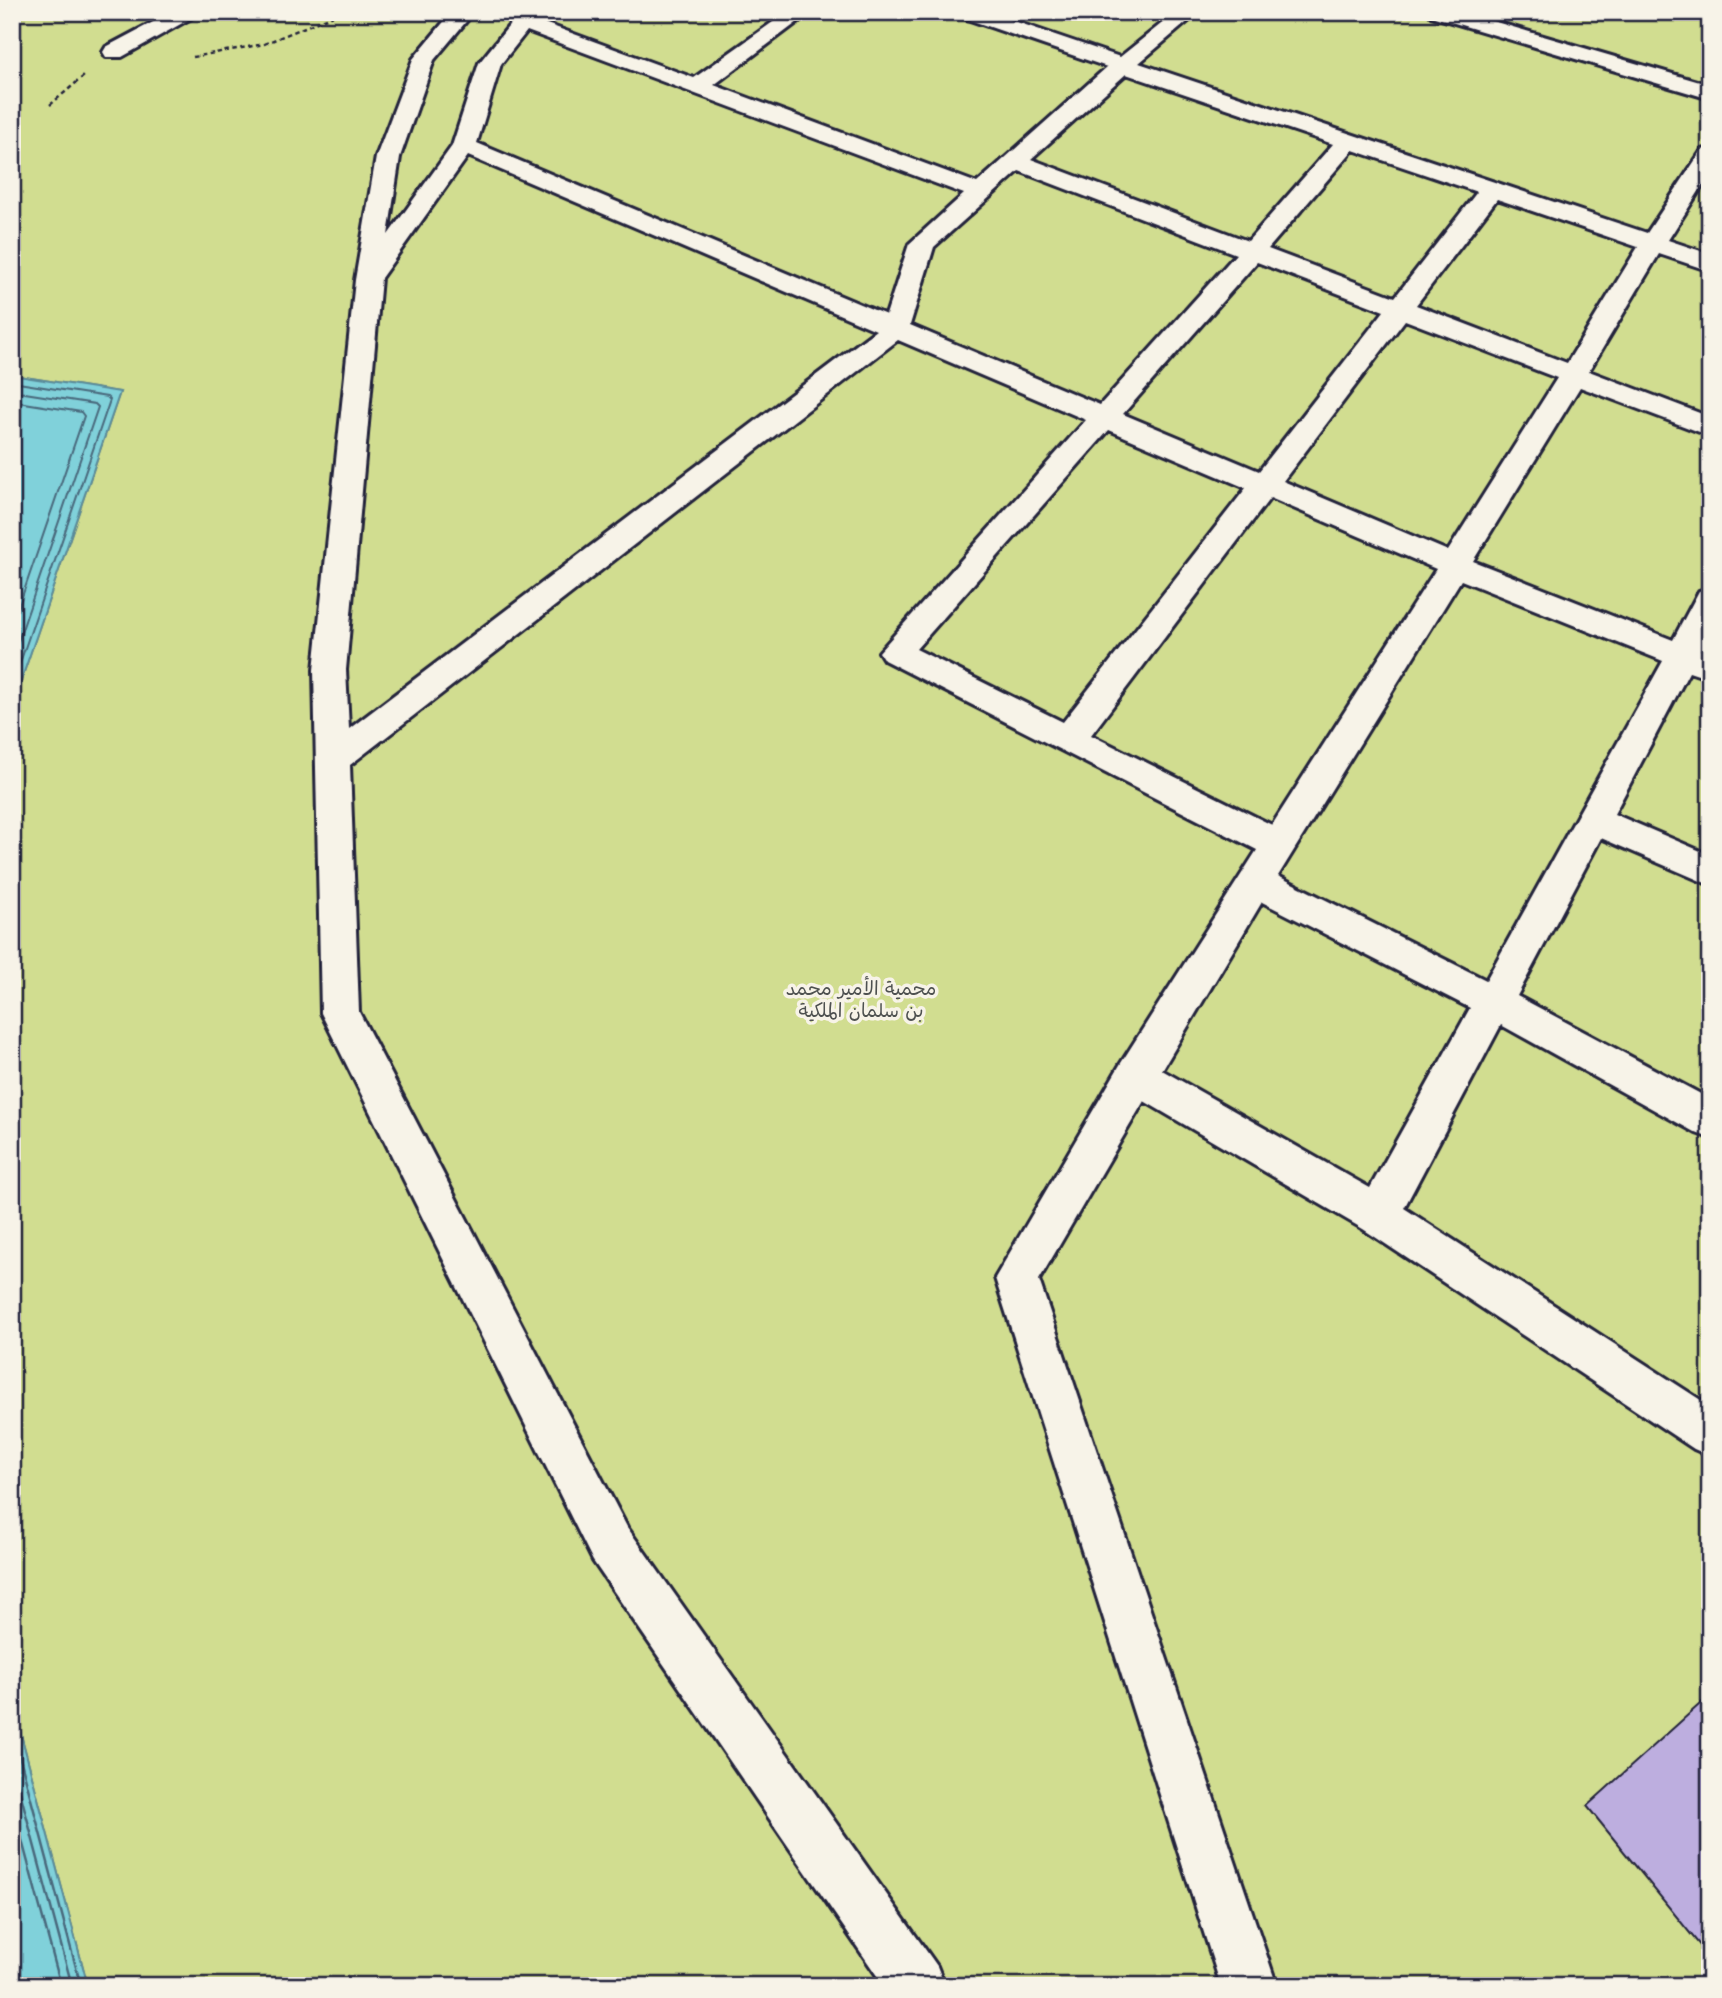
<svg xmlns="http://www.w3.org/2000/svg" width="1722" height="1998" font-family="'Comic Neue','Playpen Sans Arabic',sans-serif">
	<rect width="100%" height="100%" fill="#f7f3e8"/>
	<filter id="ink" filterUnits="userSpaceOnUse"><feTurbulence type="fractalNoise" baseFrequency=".0143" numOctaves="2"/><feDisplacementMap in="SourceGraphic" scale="14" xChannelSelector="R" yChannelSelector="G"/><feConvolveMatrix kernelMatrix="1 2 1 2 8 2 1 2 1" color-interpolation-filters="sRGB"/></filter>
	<g filter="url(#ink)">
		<path fill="#d1dd90" stroke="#7a8066" stroke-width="2" d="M12 12H1710V1986H88L12 1701V707L120 392 12 375Z"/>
		<path fill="#80d1da" stroke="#5a8b9a" stroke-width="2" d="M12 375 120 392 12 707Z
			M12 1701 88 1986H12Z"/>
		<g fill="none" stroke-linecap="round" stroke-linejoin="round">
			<path stroke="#48687b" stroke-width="2" d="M12 382 107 397 110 400 12 686
				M12 391 95 404 98 407 12 659
				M12 401 81 412 84 416 12 626"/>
			<path stroke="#48687b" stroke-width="2.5" d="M12 1728 81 1986
				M12 1762 72 1986
				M12 1803 61 1986"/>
		</g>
		<path fill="#bdaedf" stroke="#22223b" stroke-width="2" d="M1710 1695V1958L1587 1806Z"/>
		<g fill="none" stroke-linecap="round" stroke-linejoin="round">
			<g stroke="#22223b" stroke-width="6">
				<path id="minor" d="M172 12H198L195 16 122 57H106L103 52 106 47Z
					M452 12H474L434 60 400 157 388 235 452 146 479 63 520 12H541L536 20 694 78 787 12H811L714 85 977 183 1107 67 958 16 955 12H987L1120 57 1176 12H1199L1139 63 1647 233 1702 150 1710 148V174L1668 240 1710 254V271L1659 254 1589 371 1710 417V436L1580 387 1473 561 1673 640 1699 591 1710 588V632L1700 650 1710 654V679L1689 672 1614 814 1710 855V885L1601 838 1517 996 1710 1099V1138L1696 1133 1501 1025 1404 1208 1710 1406V1456L1694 1449 1363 1229 1144 1101 1039 1280 1277 1986H1221L995 1278 1121 1063 1257 850 884 660 879 652 1086 420 898 340 350 765 359 1012 627 1527 937 1966 945 1986H884L593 1561 321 1013 314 670 355 280 376 157 413 59ZM527 31 964 194 909 244 886 315 477 143 501 64ZM1126 74 1333 144 1248 241 1031 159ZM1353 150 1477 192 1395 297 1268 249ZM468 156 876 330 349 729 346 670 381 278ZM1019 171 1236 254 1100 405 910 325 934 247ZM1497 199 1638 247 1567 363 1416 305ZM1257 262 1384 311 1259 471 1123 414ZM1405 320 1557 378 1448 551 1283 481ZM1109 430 1246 488 1063 722 916 649ZM1270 498 1436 569 1272 825 1091 735ZM1461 580 1663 661 1486 980 1278 876ZM1262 902 1470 1008 1370 1188 1162 1070Z
					M1428 12H1462L1710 85V99L1431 16Z"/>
			</g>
			<path stroke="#22223b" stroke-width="2.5" stroke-dasharray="4.5 3.5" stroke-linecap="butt" d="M193 57 264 44 341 12
				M50 105 84 76"/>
			<use href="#minor" fill="#f7f3e8" fill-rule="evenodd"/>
		</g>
	</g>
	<g text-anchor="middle" stroke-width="7" stroke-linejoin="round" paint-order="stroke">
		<g font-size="19" fill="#4e5150" stroke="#f7f3e8">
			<text x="861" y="995">محمية الأمير محمد<tspan x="861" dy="22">بن سلمان الملكية</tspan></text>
		</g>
	</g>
	<rect width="1722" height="1998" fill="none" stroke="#f7f3e8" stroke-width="42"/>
	<rect x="21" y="21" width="1680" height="1956" fill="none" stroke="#22223b" stroke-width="2.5" filter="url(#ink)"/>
</svg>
